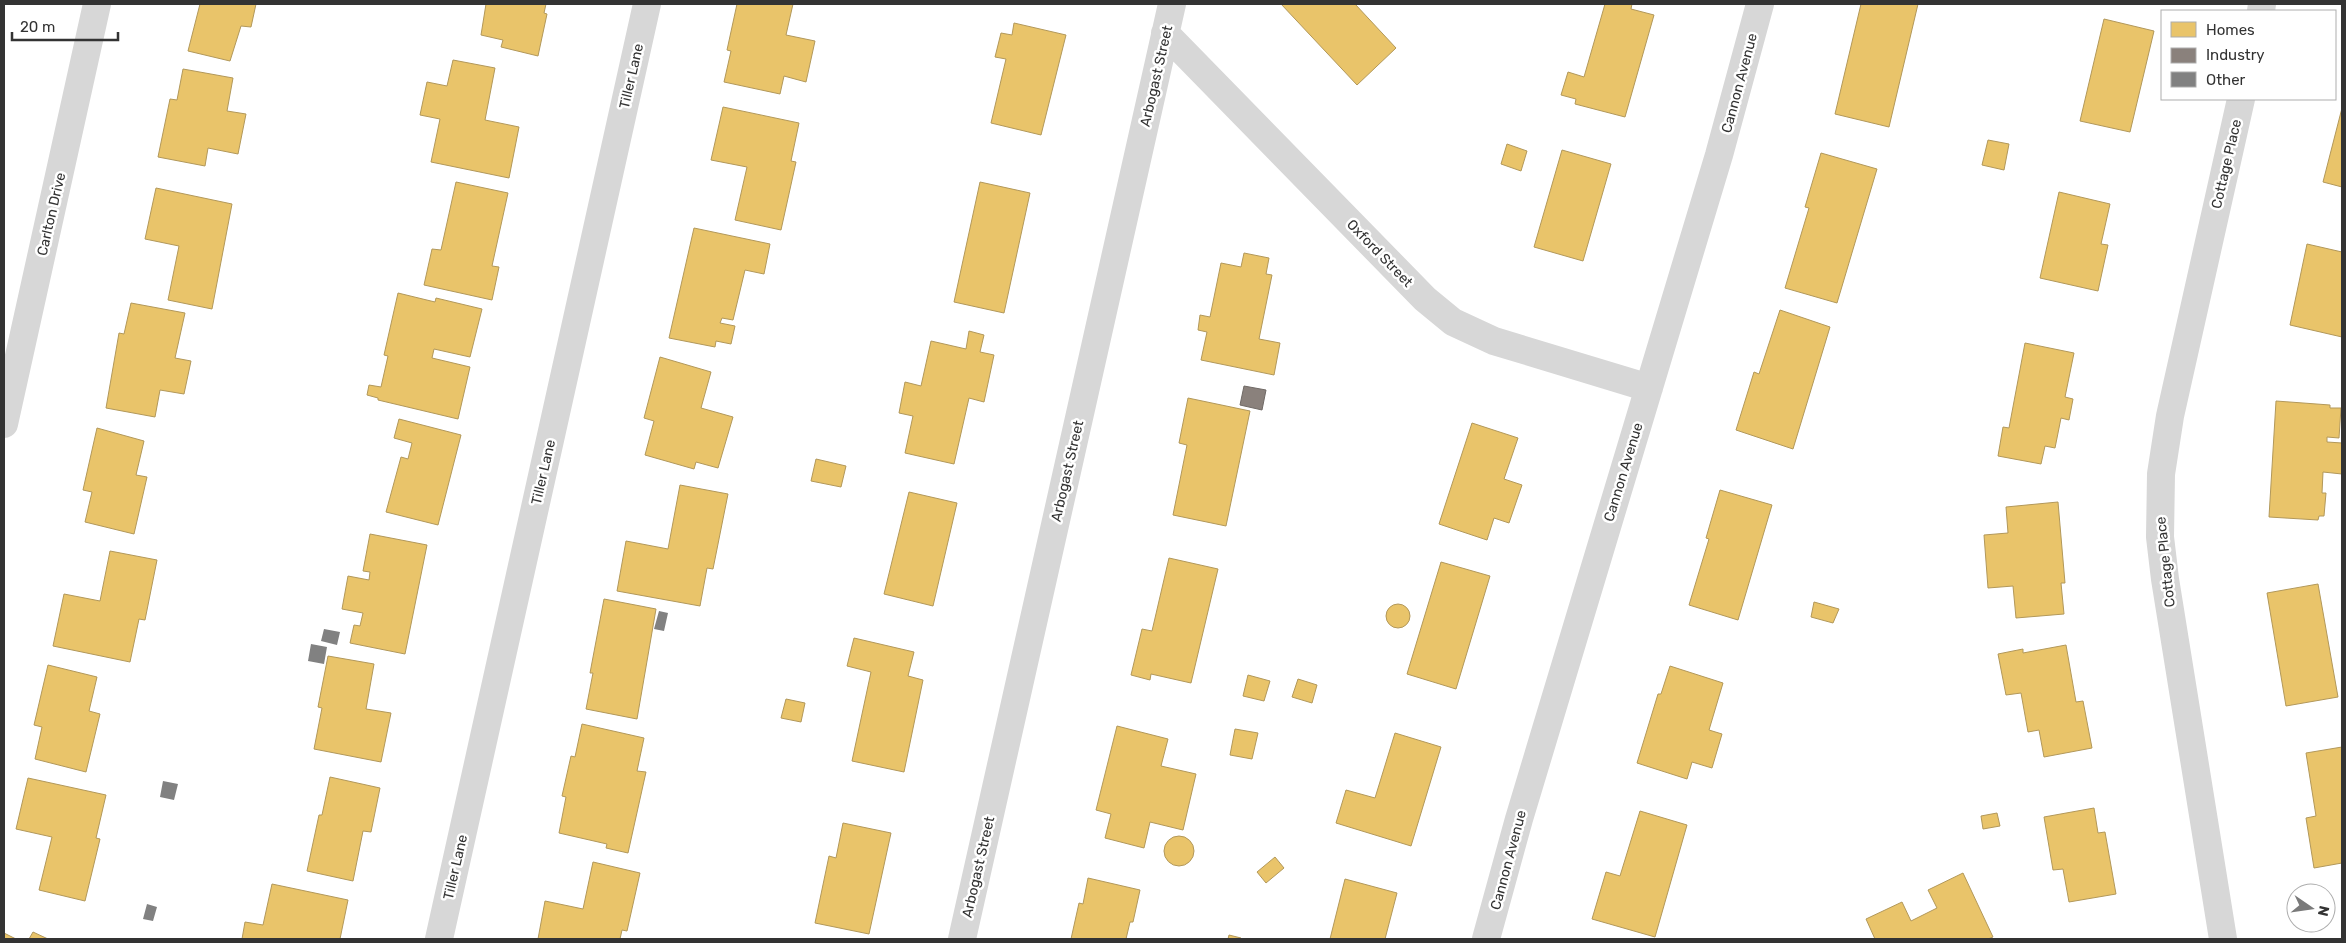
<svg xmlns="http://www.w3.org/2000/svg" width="2346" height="943" font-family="Rubik,sans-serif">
	<rect width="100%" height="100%" fill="#fff"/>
	<path fill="#e9c46a" stroke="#b2985a" d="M200 4H256L251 27 241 26 230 61 188 51Z
		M486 4H546L544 13 547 14 538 56 501 47 503 40 481 35Z
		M737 4H793L786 35 815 41 806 82 784 76 780 94 724 82 731 51 727 50Z
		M1281 4H1355L1396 48 1357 85Z
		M1605 4H1632L1631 9 1654 15 1625 117 1575 104 1576 99 1561 95 1568 72 1584 77Z
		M1861 4H1918L1889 127 1835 114Z
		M2104 19 2154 31 2130 132 2080 121Z
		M1014 23 1066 35 1041 135 991 123 1006 59 995 57 1001 33 1012 35Z
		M453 60 495 68 485 120 519 127 509 178 431 162 440 119 420 115 427 82 447 86Z
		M183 69 233 78 227 111 246 114 238 154 208 148 205 166 158 157 170 99 177 100Z
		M723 107 799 123 791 161 796 162 781 230 735 220 747 167 711 160Z
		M2342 108V187L2323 182Z
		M1988 140 2009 144 2004 170 1982 165Z
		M1507 144 1527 151 1521 171 1501 164Z
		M1562 150 1611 164 1583 261 1534 247Z
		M1821 153 1877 169 1837 303 1785 288 1809 208 1805 207Z
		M456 182 508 193 492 266 499 267 492 300 424 285 432 249 441 250Z
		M980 182 1030 193 1004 313 954 302Z
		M156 188 232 204 212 309 168 300 179 246 145 239Z
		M2059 192 2110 204 2101 244 2108 245 2098 291 2040 278Z
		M694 228 770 244 764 274 745 270 733 320 722 318 720 323 735 326 731 344 716 341 715 347 669 338Z
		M2307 244 2342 252V337L2290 325Z
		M1244 253 1269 258 1266 274 1272 275 1259 339 1280 343 1274 375 1201 360 1207 332 1198 330 1200 315 1210 317 1221 263 1241 267Z
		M398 293 435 302 436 298 482 309 470 357 434 349 432 358 470 367 458 419 378 400V398L367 395 369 385 381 387 388 356 384 355Z
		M131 303 185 313 175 358 191 361 184 394 160 390 155 417 106 408 119 333 124 334Z
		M1780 310 1830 327 1793 449 1736 430 1754 372 1759 374Z
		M969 331 984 335 980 352 994 355 984 402 969 398 954 464 905 453 913 416 899 413 905 382 921 386 931 341 966 349Z
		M2025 343 2074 353 2065 397 2073 399 2069 420 2061 418 2055 448 2045 446 2041 464 1998 456 2003 427 2009 428Z
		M660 357 711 372 701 408 733 417 718 468 696 462 694 469 645 455 654 421 644 418Z
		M1188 398 1250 411 1226 526 1173 515 1187 445 1179 443Z
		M2276 401 2330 405V408H2341L2339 438 2327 437V442L2342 443V474L2323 472 2322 493H2326L2324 516H2319L2318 520 2269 517Z
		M399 419 461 435 438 525 386 512 401 457 408 459 412 443 394 438Z
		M1472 423 1518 438 1504 479 1522 485 1509 523 1494 518 1487 540 1439 524Z
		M97 428 144 441 136 475 147 477 134 534 85 522 92 492 83 490Z
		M816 459 846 466 841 487 811 481Z
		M680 485 728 494 713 569 707 568 700 606 617 591 626 541 668 549Z
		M1720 490 1772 505 1738 620 1689 605 1709 539 1706 538Z
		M909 492 957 503 933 606 884 594Z
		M2058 502 2065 583H2061L2064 614 2016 618 2013 586 1988 588 1984 535 2008 533 2006 507Z
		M370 534 427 545 405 654 350 643 354 625 360 626 363 613 342 609 348 576 369 580 370 572 363 571Z
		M110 551 157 560 145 620 139 619 130 662 53 646 64 594 100 601Z
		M1169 558 1218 569 1191 683 1151 674 1150 680 1131 675 1142 629 1152 631Z
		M1441 562 1490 576 1456 689 1407 674Z
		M2318 584 2338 697 2286 706 2267 593Z
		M604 599 656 609 637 719 586 709 593 673H590Z
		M1814 602 1839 609 1833 623 1811 617Z
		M1386 616a12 12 0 1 1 24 0a12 12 0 1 1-24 0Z
		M854 638 914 652 908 676 923 680 904 772 852 761 871 672 847 666Z
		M2066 645 2076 702 2083 701 2092 748 2044 757 2039 730 2028 732 2021 693 2006 695 1998 654 2023 649V653Z
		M328 656 374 664 366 709 391 713 381 762 314 749 322 708 318 707Z
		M48 665 97 677 89 711 100 714 86 772 35 759 42 727 34 725Z
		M1670 666 1723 683 1709 730 1722 734 1712 768 1692 762 1687 779 1637 763 1658 694H1661Z
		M1248 675 1270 681 1264 701 1243 696Z
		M1298 679 1317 685 1312 703 1292 697Z
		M786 699 805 703 801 722 781 718Z
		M582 724 644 738 637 771 646 772 628 853 606 848 607 844 559 833 566 797 562 796 571 756 575 757Z
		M1117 726 1168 739 1161 766 1196 774 1183 830 1150 822 1144 848 1105 838 1111 814 1096 810Z
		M1235 729 1258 733 1252 759 1230 755Z
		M1395 733 1441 747 1411 846 1336 823 1346 790 1375 798Z
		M2342 747V863L2314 868 2306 818 2316 816 2306 753Z
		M330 777 380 788 371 832 363 831 353 881 307 871 319 815H322Z
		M28 778 106 795 96 838 100 839 85 901 39 890 52 837 16 829Z
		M2094 808 2098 833 2105 832 2116 894 2069 902 2063 869 2053 870 2044 817Z
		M1640 811 1687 825 1655 937 1592 919 1606 872 1620 876Z
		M1997 813 2000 826 1983 829 1981 816Z
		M843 823 891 833 869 934 815 923 829 856 836 858Z
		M1164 851a15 15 0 1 1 30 0a15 15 0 1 1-30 0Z
		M1275 857 1284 868 1266 883 1257 872Z
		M593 862 640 873 627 931 622 930 620 939H538L545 901 583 909Z
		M1963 873 1993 937 1988 939H1875L1866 919 1902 902 1911 921 1937 908 1928 890Z
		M1088 878 1140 890 1133 922H1130L1126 939H1071L1079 903 1083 904Z
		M1345 879 1397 893 1385 939H1330Z
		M272 884 348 900 340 939H242L245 922 263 925Z
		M33 932 48 939H29Z
		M4 933 16 939H4Z
		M1229 935 1241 938V939H1228Z"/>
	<path fill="#8a817c" stroke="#706a66" d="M1244 386 1266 390 1262 410 1240 405Z"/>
	<path fill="#818181" d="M659 611 668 613 664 631 654 629Z
		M324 629 340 632 337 645 321 641Z
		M311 644 327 647 324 664 308 661Z
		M163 781 178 784 174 800 160 797Z
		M147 904 157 907 153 921 143 919Z"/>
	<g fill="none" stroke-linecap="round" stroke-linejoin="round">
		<path stroke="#d7d7d7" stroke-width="28" d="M2261 11 2262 4
			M1165 33 1425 299 1453 322 1494 341 1649 388
			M4 424 97 4
			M439 939 647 4
			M962 939 1172 4
			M1486 939 1519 819 1719 155 1760 4
			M2223 939 2165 579 2160 537 2161 474 2170 416 2241 99"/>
	</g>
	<g text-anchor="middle" stroke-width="5" stroke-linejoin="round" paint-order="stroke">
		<g font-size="14" fill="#333" stroke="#fff">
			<text transform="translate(631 76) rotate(-77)" y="5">Tiller Lane</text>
			<text transform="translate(1156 76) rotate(-77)" y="5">Arbogast Street</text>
			<text transform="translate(1739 83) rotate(-75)" y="5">Cannon Avenue</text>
			<text transform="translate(2226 164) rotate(-77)" y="5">Cottage Place</text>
			<text transform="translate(51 214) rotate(-77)" y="5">Carlton Drive</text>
			<text transform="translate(1380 253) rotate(46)" y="5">Oxford Street</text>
			<text transform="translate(1067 471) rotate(-77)" y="5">Arbogast Street</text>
			<text transform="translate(543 472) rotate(-77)" y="5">Tiller Lane</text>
			<text transform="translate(1623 472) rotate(-73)" y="5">Cannon Avenue</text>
			<text transform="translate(2165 562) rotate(-96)" y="5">Cottage Place</text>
			<text transform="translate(1508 860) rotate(-75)" y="5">Cannon Avenue</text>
			<text transform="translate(455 867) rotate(-77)" y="5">Tiller Lane</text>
			<text transform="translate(978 867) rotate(-77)" y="5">Arbogast Street</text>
		</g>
	</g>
	<rect width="2346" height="943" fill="none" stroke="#333333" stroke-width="10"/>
	<rect x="2161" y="10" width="175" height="90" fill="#ffffff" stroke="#adadad"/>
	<rect x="2171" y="22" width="25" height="15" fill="#e9c46a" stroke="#adadad"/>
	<text x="2206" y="35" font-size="15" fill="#333333">Homes</text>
	<rect x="2171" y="48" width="25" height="15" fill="#8a817c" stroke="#adadad"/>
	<text x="2206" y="60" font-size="15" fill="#333333">Industry</text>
	<rect x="2171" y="72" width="25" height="15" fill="#818181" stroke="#adadad"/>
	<text x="2206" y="85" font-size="15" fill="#333333">Other</text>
	<g transform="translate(2311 908) rotate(103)"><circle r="24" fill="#ffffff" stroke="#adadad"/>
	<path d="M0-4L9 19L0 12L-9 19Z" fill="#7a7a7a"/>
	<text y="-8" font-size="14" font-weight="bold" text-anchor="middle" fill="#333333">N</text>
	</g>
	<path d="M12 32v8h106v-8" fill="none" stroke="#333333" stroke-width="2.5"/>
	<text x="20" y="32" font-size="15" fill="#333333" stroke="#ffffff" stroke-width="4" paint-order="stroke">20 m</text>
</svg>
